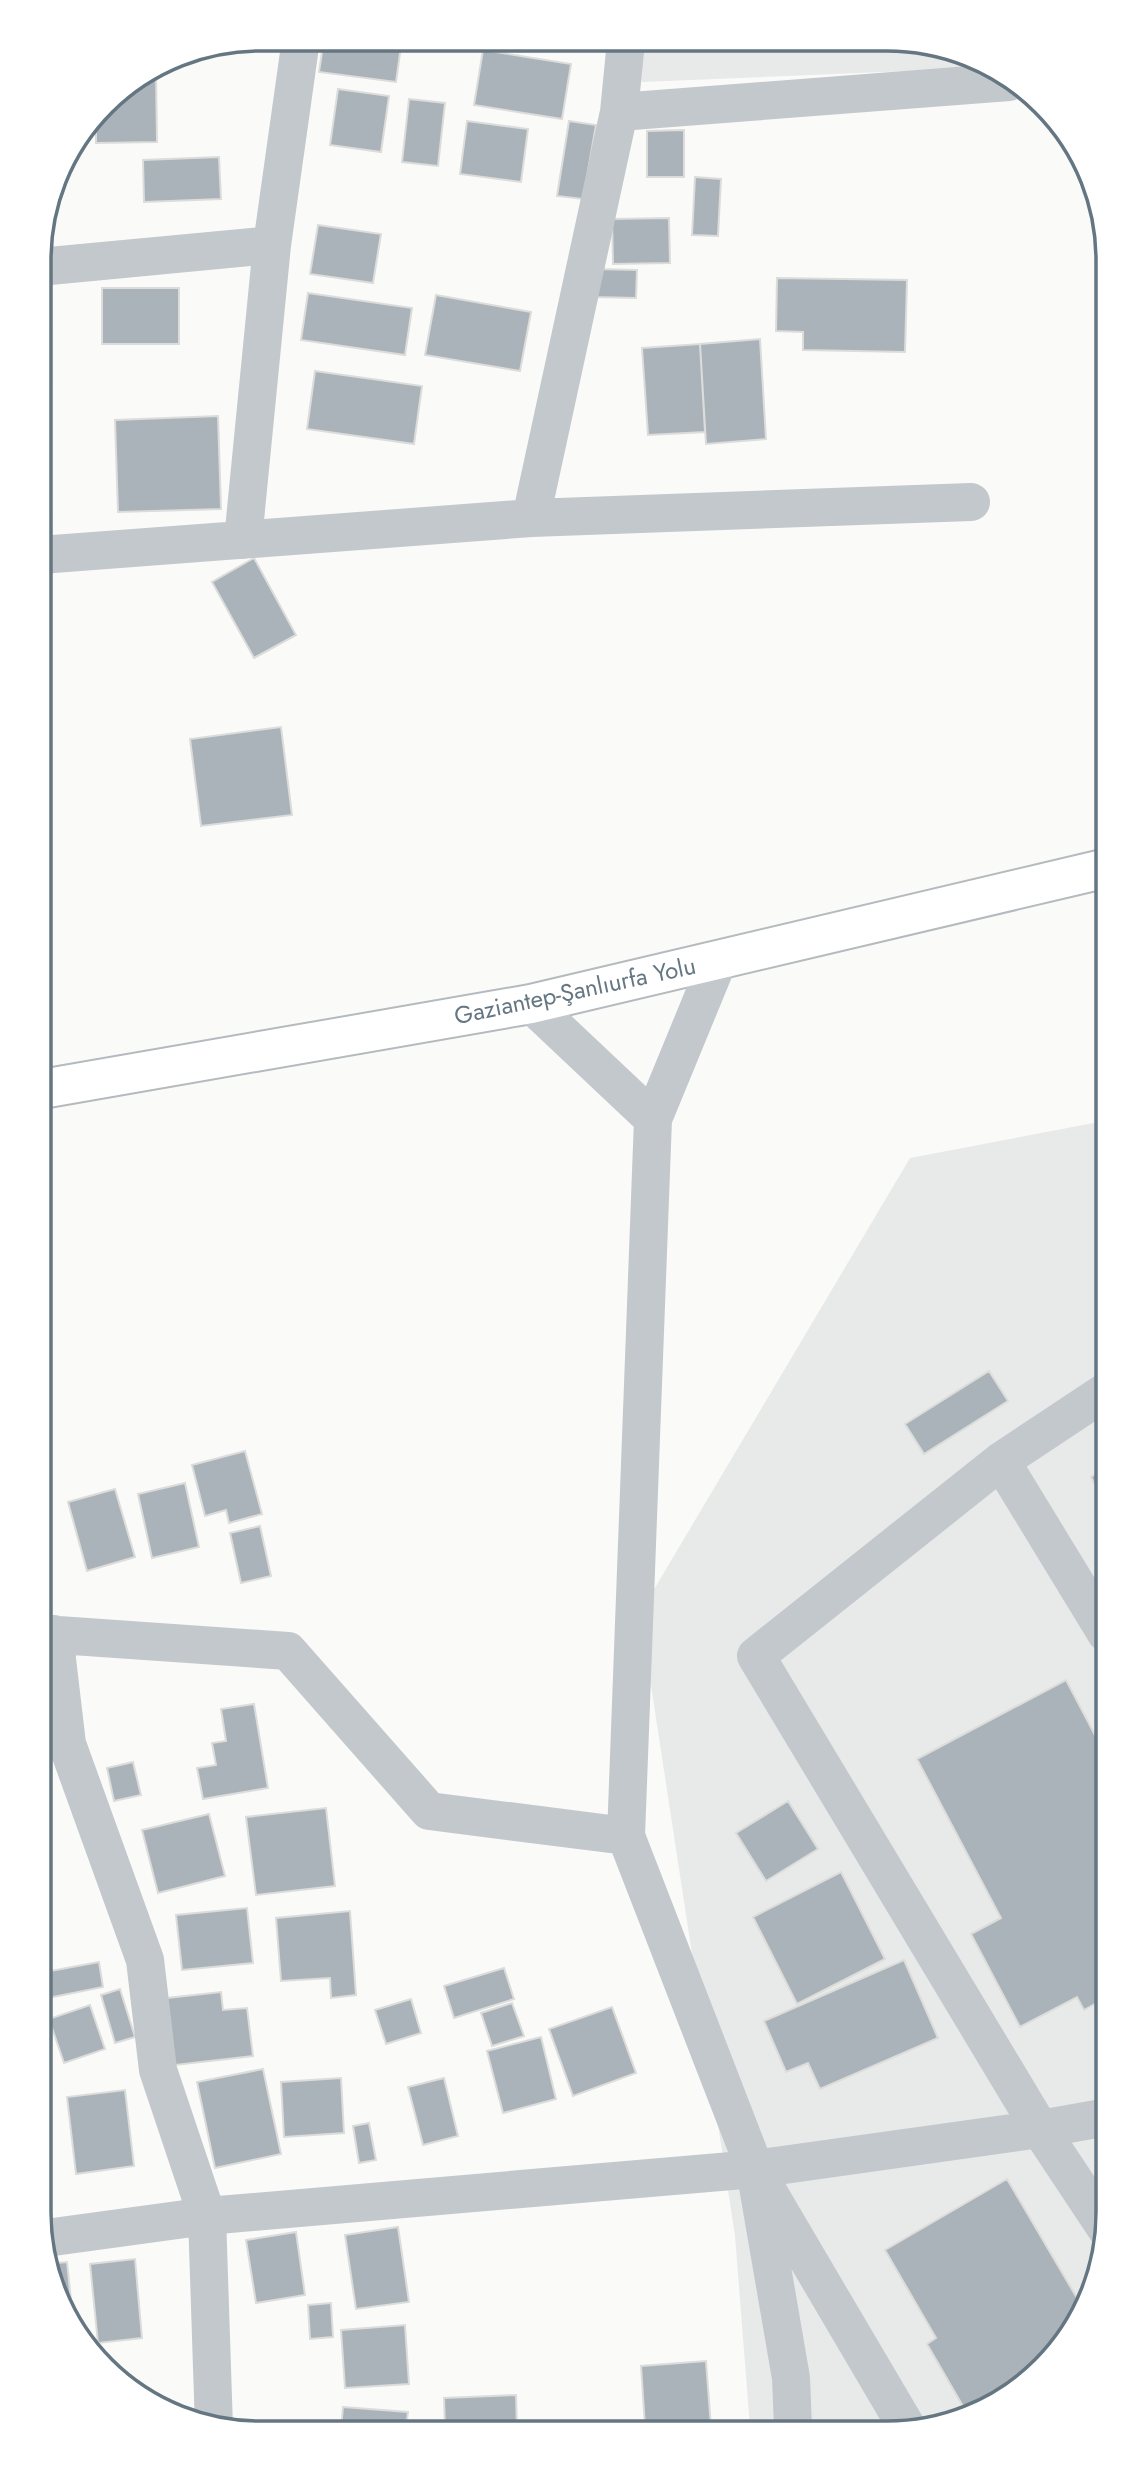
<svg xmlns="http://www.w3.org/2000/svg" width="1147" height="2472" font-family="Jost,sans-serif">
	<rect width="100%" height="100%" fill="#fafaf8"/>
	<path fill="#e8e9e9" d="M636 41 930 43 980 68 642 82 632 62Z
		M1104 1121 1108 2227 1092 2296 1063 2347 1010 2396 945 2426 750 2427 735 2236 640 1613 910 1158Z"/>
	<path fill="#aab3b9" stroke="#dcdcda" stroke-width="2" d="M324 39H402L396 82 319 72Z
		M483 50 571 64 562 119 474 105Z
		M149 72H156L157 142 96 143V117L114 94Z
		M338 89 389 96 381 152 330 145Z
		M409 99 445 103 438 166 402 162Z
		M467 121 528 129 521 182 460 174Z
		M569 121 596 125 583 199 557 196Z
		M684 130V177H647V131Z
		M219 157 221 199 144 202 143 160Z
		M695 177 721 179 718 236 692 235Z
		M669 218 670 263 613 264 612 219Z
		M318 225 381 234 373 283 310 274Z
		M595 269 637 270 636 298 594 297Z
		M777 278 907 280 905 352 803 350V332L776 331Z
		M102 288H179V344H102Z
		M308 293 412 308 405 355 301 340Z
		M436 295 531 312 520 371 425 355Z
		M760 339 766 439 706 444 700 344Z
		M700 344 705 432 648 435 642 348Z
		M315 371 422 386 414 444 307 429Z
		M218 416 221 509 118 512 115 420Z
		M254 558 296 635 254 658 212 582Z
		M281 727 292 815 201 826 190 739Z
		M989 1371 1008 1401 924 1454 905 1424Z
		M245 1451 262 1514 229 1523 226 1510 205 1516 192 1465Z
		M1105 1468V1503L1091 1477Z
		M185 1483 199 1547 152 1558 138 1494Z
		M115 1489 135 1557 87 1571 68 1502Z
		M260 1526 271 1576 241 1583 230 1533Z
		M1066 1680 1106 1756 1107 1997 1084 2010 1077 1997 1020 2027 971 1934 1001 1918 917 1759Z
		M254 1704 268 1788 203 1799 197 1768 216 1765 212 1743 226 1741 221 1709Z
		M133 1762 141 1795 114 1801 107 1768Z
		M788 1801 818 1849 766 1881 736 1833Z
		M326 1808 335 1886 256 1895 246 1817Z
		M209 1814 225 1876 158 1893 142 1830Z
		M841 1872 885 1959 797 2004 753 1917Z
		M247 1908 253 1963 182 1970 176 1915Z
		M350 1911 356 1995 331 1998 330 1978 281 1981 276 1918Z
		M904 1960 938 2038 820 2089 808 2063 786 2072 764 2021Z
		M99 1962 103 1987 48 1998 45 1972Z
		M504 1968 514 1999 454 2018 444 1986Z
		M120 1989 135 2037 115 2043 101 1995Z
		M221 1992 223 2010 247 2008 253 2056 175 2065 167 1998Z
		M411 1999 421 2033 386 2044 375 2010Z
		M512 2003 524 2036 492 2046 481 2013Z
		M90 2005 105 2049 64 2063 49 2019Z
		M612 2007 636 2073 573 2096 549 2029Z
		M541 2037 556 2099 503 2113 487 2051Z
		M263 2069 281 2154 215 2168 197 2082Z
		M341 2078 344 2133 284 2137 281 2082Z
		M444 2078 458 2136 423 2145 408 2087Z
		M125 2090 134 2166 76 2174 67 2097Z
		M369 2123 376 2160 359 2163 353 2126Z
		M1007 2179 1084 2310 1063 2347 1010 2396 985 2408 980 2399 964 2408 927 2344 936 2338 885 2250Z
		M398 2227 409 2302 356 2309 345 2235Z
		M296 2232 305 2295 256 2303 246 2240Z
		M135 2259 142 2338 98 2343 90 2264Z
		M67 2262 71 2300 59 2302 46 2270V2264Z
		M331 2303 333 2337 310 2339 308 2305Z
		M405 2325 409 2384 345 2388 341 2330Z
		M706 2361 711 2427H645L641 2366Z
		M516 2395 517 2428H445L444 2398Z
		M343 2407 408 2412 406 2428 341 2429Z"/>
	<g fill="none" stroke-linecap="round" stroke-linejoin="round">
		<g stroke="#b5babe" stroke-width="42">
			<path id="major" d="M42 1089 531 1004 1103 869"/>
		</g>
		<path stroke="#c3c8cc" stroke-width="38" d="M619 112 1009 82
			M39 267 272 245
			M531 518 619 112 626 41
			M243 540 272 245 301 39
			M40 555 531 518 971 502
			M718 961 653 1119 626 1836 755 2169 791 2378 793 2427
			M531 1004 653 1119
			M1105 1392 1001 1461 756 1656 1040 2129 1107 2230
			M1001 1461 1106 1633
			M44 1634 288 1651 429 1811 626 1836
			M54 1634 67 1744 145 1960 158 2070 207 2216 214 2428
			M767 2190 906 2426
			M46 2238 207 2216 755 2169 1040 2129 1108 2117"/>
		<use href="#major" stroke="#fff" stroke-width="38"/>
	</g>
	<g text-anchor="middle" stroke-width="7" stroke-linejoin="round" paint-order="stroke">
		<g font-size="24" fill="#657683" stroke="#fff">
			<text transform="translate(575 991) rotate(-12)" y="8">Gaziantep-Şanlıurfa Yolu</text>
		</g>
	</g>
	<path d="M0 0H1147V2472H0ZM260 51H887A209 209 0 0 1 1096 260V2212A209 209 0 0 1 887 2421H260A209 209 0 0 1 51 2212V260A209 209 0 0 1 260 51Z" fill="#fff" fill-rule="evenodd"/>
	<path fill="none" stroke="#657683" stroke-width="3.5" d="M260 51H887A209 209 0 0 1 1096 260V2212A209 209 0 0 1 887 2421H260A209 209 0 0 1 51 2212V260A209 209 0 0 1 260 51Z"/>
</svg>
